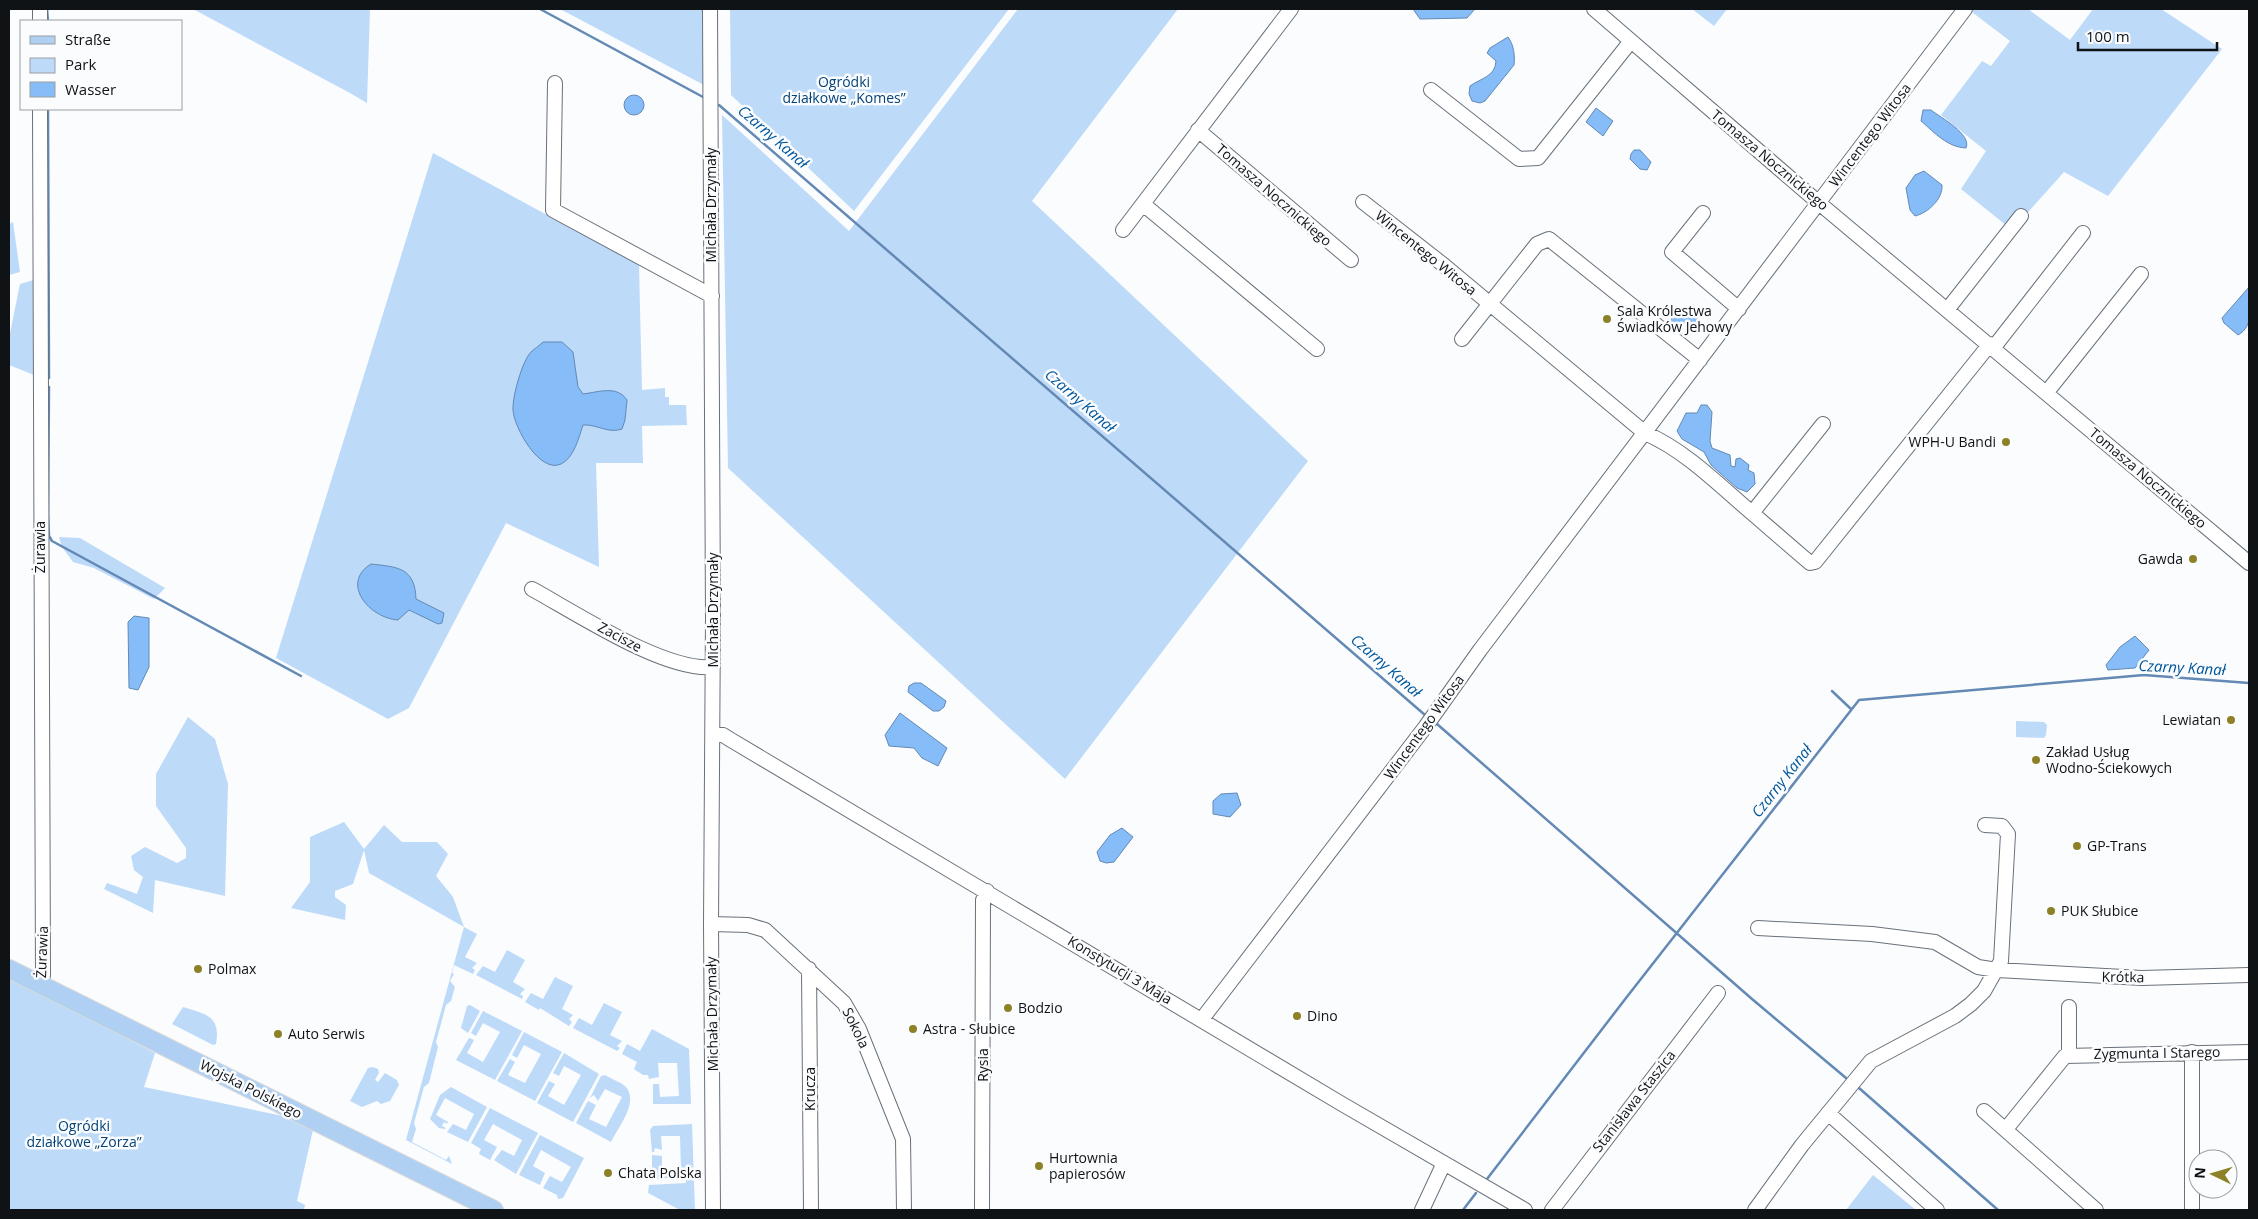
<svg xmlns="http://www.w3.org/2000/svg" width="2258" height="1219" font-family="'Open Sans',sans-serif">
	<rect width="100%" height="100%" fill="#fafcfe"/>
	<path fill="#bedaf9" d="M193 9H370L367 103 350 93Z
		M560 9H704V85Z
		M730 9H1009L854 211 731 95Z
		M1018 9H1178L1032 201 1308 461 1065 779 728 468 722 115 849 231Z
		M1692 9H1727L1714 26Z
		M1968 9H2028L2070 40 2093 9H2161L2222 49 2108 196 2064 172 2012 230 1961 189 1986 151 1941 115 1982 61 1991 66 2010 41Z
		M433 153 639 265 642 390 665 388V397H669V405H686L687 425 642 426 643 463H596L599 567 506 523 409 708 388 719 276 658Z
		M13 222 20 272 9 275V224Z
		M34 280V375L9 365V338L20 284Z
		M59 537 80 538 165 588 154 599 94 568 73 562 62 547Z
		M188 717 215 739 228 784 225 896 155 880 153 913 104 889 107 883 137 894 143 877 134 870 131 856 145 847 177 863 186 858V848L156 806V774Z
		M2016 721 2044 722 2047 725 2046 735 2044 738 2016 737Z
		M344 822 364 849 384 825 402 842H437L448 854 436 876 453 897 464 927 477 934 465 957 477 963 472 968 475 970 473 974 454 965 452 973 454 974 450 981 455 987 451 1001 446 1005 436 1042 438 1047 429 1083 424 1087 414 1123 416 1129 412 1142 446 1160 449 1156 452 1164 406 1140 464 927 369 873 364 850 353 884 335 891V897L346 905 345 920 291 908 310 882V837Z
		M507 950 525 960 513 982 525 989 520 994 523 996 522 999 476 975 483 966 495 972Z
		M9 977 155 1053 144 1087 283 1116 313 1130 297 1201 305 1205 304 1210H9Z
		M555 977 573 986 562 1009 573 1015 569 1019 572 1022 569 1026 540 1008 539 1010 525 1002 531 993 543 999Z
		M604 1003 622 1012 610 1035 622 1041 617 1046 620 1048 617 1051 573 1028 579 1018 592 1025Z
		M470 1005 480 1011 468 1033 461 1028 467 1006Z
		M183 1007C206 1014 221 1016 216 1044L213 1045 172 1024Z
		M483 1011 522 1031 495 1080 456 1060 469 1038 474 1040 467 1053 483 1062 500 1032 483 1023 476 1036 471 1033Z
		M652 1029 689 1049 691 1104H653V1084H659L660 1097 679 1096 677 1063H658L659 1077 649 1079 648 1075H643L634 1069 637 1062 622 1054 627 1044 640 1051Z
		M524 1032 562 1052 535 1101 497 1081 510 1059 515 1062 508 1075 525 1083 541 1054 524 1045 517 1058 512 1055Z
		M564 1053 599 1074 573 1122 537 1103 549 1081 555 1084 548 1096 564 1105 581 1075 564 1066 559 1076 553 1073Z
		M373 1067 378 1069 379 1073 375 1080 378 1082 385 1073 397 1080 399 1085 390 1101 381 1104 377 1101 362 1107 350 1101 368 1068Z
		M605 1075C611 1079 621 1082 626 1087 639 1103 618 1127 611 1142L576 1123 588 1101 596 1105 589 1119 606 1127 622 1097 605 1089 598 1101 594 1095 590 1098 601 1076Z
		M451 1087 487 1107 468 1142 447 1132 453 1124 466 1130 474 1114 445 1098 436 1115 448 1122 447 1124 444 1122 442 1126 446 1128 445 1129 439 1128 430 1119 440 1095Z
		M490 1108 538 1133 516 1174 494 1160 502 1150 514 1156 522 1140 493 1124 484 1140 497 1147 490 1160 479 1154 481 1149 471 1143Z
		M692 1124 695 1210H680L648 1193 649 1185 686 1183V1179L677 1178V1179L668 1178 652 1180V1155L662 1156V1170L681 1169 680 1136H661L662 1150 655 1148 654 1152H652L650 1130 653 1126Z
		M540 1135 584 1158 563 1198 558 1199 557 1195 543 1188 550 1176 562 1182 571 1167 541 1150 533 1166 545 1173 540 1185 519 1175Z
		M1873 1175 1916 1210H1846Z"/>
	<path fill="#86bcf8" stroke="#6389b4" d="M1413 9H1475L1467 18 1420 19Z
		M1508 37C1514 45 1515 56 1514 65L1485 101 1480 103 1472 101 1469 94 1470 86C1481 78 1495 77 1496 61L1487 53 1490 48Z
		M624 105a10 10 0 1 1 20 0a10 10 0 1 1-20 0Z
		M1596 108 1613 121 1603 136 1586 122Z
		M1923 110H1931C1941 118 1972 134 1966 148 1947 147 1935 133 1921 121Z
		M1634 150H1640L1651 162 1647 170 1640 169 1630 159 1631 154Z
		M1924 171 1942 185C1943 199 1928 213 1915 216L1910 210 1906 188 1915 175Z
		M2249 287C2249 304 2255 326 2238 335L2224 323 2222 318Z
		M1682 307 1703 323 1699 327C1692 321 1687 320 1679 326L1672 324 1671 319Z
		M543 342H562L573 352 578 387 583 394C599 392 617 385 627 400L625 420 622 429C608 434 597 424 583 425 579 437 574 458 561 464 540 474 514 428 513 410 512 398 522 361 531 352 534 349 539 346 543 342Z
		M1701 405H1707L1712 412 1710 441 1712 448 1730 455 1731 466 1735 467 1736 459 1740 458 1749 465 1748 470 1754 473 1755 484 1747 492 1737 488 1711 465 1704 452 1682 439 1677 431 1686 413H1697Z
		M371 564C397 567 415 567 416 599L444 613 442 623 438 624 409 610 398 620C369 618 340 583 371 564Z
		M134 616 149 618V667L138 690 129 688 128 622Z
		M2135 636 2149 650 2135 668 2108 670 2106 665 2120 647Z
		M914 683H921L946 701 944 707 939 711H933L908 692 909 686Z
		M900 713 947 748 938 766 922 758 914 748 889 746 885 735Z
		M1237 793 1241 805 1230 817 1213 814V801L1221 794Z
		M1122 828 1133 837 1114 862 1106 863 1100 861 1097 852 1110 835Z"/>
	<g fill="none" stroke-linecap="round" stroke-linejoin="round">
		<path stroke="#6389b4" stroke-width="2.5" d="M47 9 48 21
			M540 9 703 97
			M719 105 1425 715
			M48 109 49 378
			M49 387 48 515 49 536 52 541 301 676
			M1832 691 1851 709
			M1437 724 1752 999 1846 1078
			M1859 1088 1998 1210
			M1487 1179 1626 998 1859 700 2144 675 2249 683
			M1463 1210 1476 1193"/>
		<g stroke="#69717b" stroke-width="16">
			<path id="minor" d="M40 9V21
				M710 9 713 617 711 924 713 1210
				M1594 9 1819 203 2249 563
				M555 83 553 210 712 296
				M1431 90 1519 159 1538 158 1631 41
				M40 109 43 975 41 985
				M1198 130 1351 260
				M1363 202 1441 263 1645 433C1686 451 1718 484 1752 513
				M1143 204 1317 349
				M1703 213 1672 252 1739 309
				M1123 230 1291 9
				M1947 310 2021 216
				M1462 339 1537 244 1549 239 1700 360
				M1994 347 2083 233
				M2047 392 2141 274
				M1823 424 1752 513 1810 563 1815 562 1990 344
				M532 589C576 613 665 672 713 667
				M713 734 723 735 731 740 1342 1104 1525 1210
				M711 924 748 925 765 930 844 1003 859 1029 903 1139 904 1210
				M1758 928 1872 934 1935 942 1978 967 1997 970 2142 978 2249 975
				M809 969 811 1210
				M1202 1019 1426 726 1480 650 1965 9
				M2192 1052V1210
				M2069 1056V1007
				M1984 1111 2096 1210
				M1828 1113 1937 1210
				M2006 1129 2065 1056 2249 1052
				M982 1210 983 900 987 891
				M1422 1210 1444 1163
				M1552 1210 1718 993
				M1755 1210 1802 1145 1871 1061 1955 1016 1971 1004 1984 991 2001 961 2008 834 2002 826 1985 825"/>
		</g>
		<g stroke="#d9d9da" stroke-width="20">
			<path id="major" d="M9 969 494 1210"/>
		</g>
		<use href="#minor" stroke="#fff" stroke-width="14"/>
		<use href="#major" stroke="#afd0f3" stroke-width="18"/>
	</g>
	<g fill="#8d8128" stroke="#fafcfe" stroke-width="2">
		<circle cx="1607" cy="319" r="5"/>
		<circle cx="2006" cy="442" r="5"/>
		<circle cx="2193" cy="559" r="5"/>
		<circle cx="2231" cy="720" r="5"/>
		<circle cx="2036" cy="760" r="5"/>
		<circle cx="2077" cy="846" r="5"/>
		<circle cx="2051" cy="911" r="5"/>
		<circle cx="198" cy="969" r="5"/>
		<circle cx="1008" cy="1008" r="5"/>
		<circle cx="1297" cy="1016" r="5"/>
		<circle cx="913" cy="1029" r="5"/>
		<circle cx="278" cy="1034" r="5"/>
		<circle cx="1039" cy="1166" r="5"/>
		<circle cx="608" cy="1173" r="5"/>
	</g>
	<g text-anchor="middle" stroke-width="5" stroke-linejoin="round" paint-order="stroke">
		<g font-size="14" fill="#064377" stroke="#fafcfe">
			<text x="844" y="87">Ogródki<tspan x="844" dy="16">działkowe „Komes”</tspan></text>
			<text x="84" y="1131">Ogródki<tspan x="84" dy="16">działkowe „Zorza”</tspan></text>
		</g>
		<g font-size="14" fill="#101316" stroke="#fafcfe">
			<text transform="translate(1870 135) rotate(-53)" y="5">Wincentego Witosa</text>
			<text transform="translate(1770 160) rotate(40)" y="5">Tomasza Nocznickiego</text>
			<text transform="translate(1274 195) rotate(41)" y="5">Tomasza Nocznickiego</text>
			<text transform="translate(711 205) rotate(-90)" y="5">Michała Drzymały</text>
			<text transform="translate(1426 253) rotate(39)" y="5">Wincentego Witosa</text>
			<text transform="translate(2148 478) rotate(40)" y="5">Tomasza Nocznickiego</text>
			<text transform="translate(40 547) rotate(-90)" y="5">Żurawia</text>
			<text transform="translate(713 610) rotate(-90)" y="5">Michała Drzymały</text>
			<text transform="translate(620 637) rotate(28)" y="5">Zacisze</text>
			<text transform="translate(1424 727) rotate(-54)" y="5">Wincentego Witosa</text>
			<text transform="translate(42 952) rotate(-88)" y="5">Żurawia</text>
			<text transform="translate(1120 970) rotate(31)" y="5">Konstytucji 3 Maja</text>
			<text transform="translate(2123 977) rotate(1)" y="5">Krótka</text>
			<text transform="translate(712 1014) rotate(-91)" y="5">Michała Drzymały</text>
			<text transform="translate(856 1028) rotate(64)" y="5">Sokola</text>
			<text transform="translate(2157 1053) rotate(-1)" y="5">Zygmunta I Starego</text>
			<text transform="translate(983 1065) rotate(-90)" y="5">Rysia</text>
			<text transform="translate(251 1089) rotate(27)" y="5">Wojska Polskiego</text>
			<text transform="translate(810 1089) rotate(-90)" y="5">Krucza</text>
			<text transform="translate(1634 1101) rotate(-52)" y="5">Stanisława Staszica</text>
		</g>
		<g font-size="14" fill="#101316" stroke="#fafcfe" text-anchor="start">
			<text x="1617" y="316">Sala Królestwa<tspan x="1617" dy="16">Świadków Jehowy</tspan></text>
			<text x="1996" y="447" text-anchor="end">WPH-U Bandi</text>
			<text x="2183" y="564" text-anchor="end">Gawda</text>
			<text x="2221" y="725" text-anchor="end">Lewiatan</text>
			<text x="2046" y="757">Zakład Usług<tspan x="2046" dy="16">Wodno-Ściekowych</tspan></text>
			<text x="2087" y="851">GP-Trans</text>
			<text x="2061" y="916">PUK Słubice</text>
			<text x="208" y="974">Polmax</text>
			<text x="1018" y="1013">Bodzio</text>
			<text x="1307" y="1021">Dino</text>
			<text x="923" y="1034">Astra - Słubice</text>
			<text x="288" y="1039">Auto Serwis</text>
			<text x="1049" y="1163">Hurtownia<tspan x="1049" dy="16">papierosów</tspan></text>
			<text x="618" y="1178">Chata Polska</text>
		</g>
		<g font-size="15" font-style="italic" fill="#00559a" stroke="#fafcfe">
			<text transform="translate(773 137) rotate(41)" y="5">Czarny Kanał</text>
			<text transform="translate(1080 401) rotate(41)" y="5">Czarny Kanał</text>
			<text transform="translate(1386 666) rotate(41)" y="5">Czarny Kanał</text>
			<text transform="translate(2182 668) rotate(3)" y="5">Czarny Kanał</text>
			<text transform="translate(1782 781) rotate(-52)" y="5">Czarny Kanał</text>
		</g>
	</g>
	<rect width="2258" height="1219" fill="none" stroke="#101316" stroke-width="20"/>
	<rect x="20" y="20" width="162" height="90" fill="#fafcfe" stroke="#9c9fa1"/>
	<rect x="30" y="36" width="25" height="8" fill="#afd0f3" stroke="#9c9fa1"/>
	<text x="65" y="45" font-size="15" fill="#101316">Straße</text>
	<rect x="30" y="58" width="25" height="15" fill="#bedaf9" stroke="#9c9fa1"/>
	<text x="65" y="70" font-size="15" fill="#101316">Park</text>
	<rect x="30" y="82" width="25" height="15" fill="#86bcf8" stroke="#9c9fa1"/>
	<text x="65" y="95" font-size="15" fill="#101316">Wasser</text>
	<g transform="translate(2213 1174) rotate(275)"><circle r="24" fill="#fafcfe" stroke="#9c9fa1"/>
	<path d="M0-4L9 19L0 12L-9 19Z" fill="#8d8128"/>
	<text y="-8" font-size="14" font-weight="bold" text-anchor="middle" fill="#101316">N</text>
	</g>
	<path d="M2078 42v8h139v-8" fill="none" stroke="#101316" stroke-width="2.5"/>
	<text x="2086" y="42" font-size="15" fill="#101316" stroke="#fafcfe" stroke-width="4" paint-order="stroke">100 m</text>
</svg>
